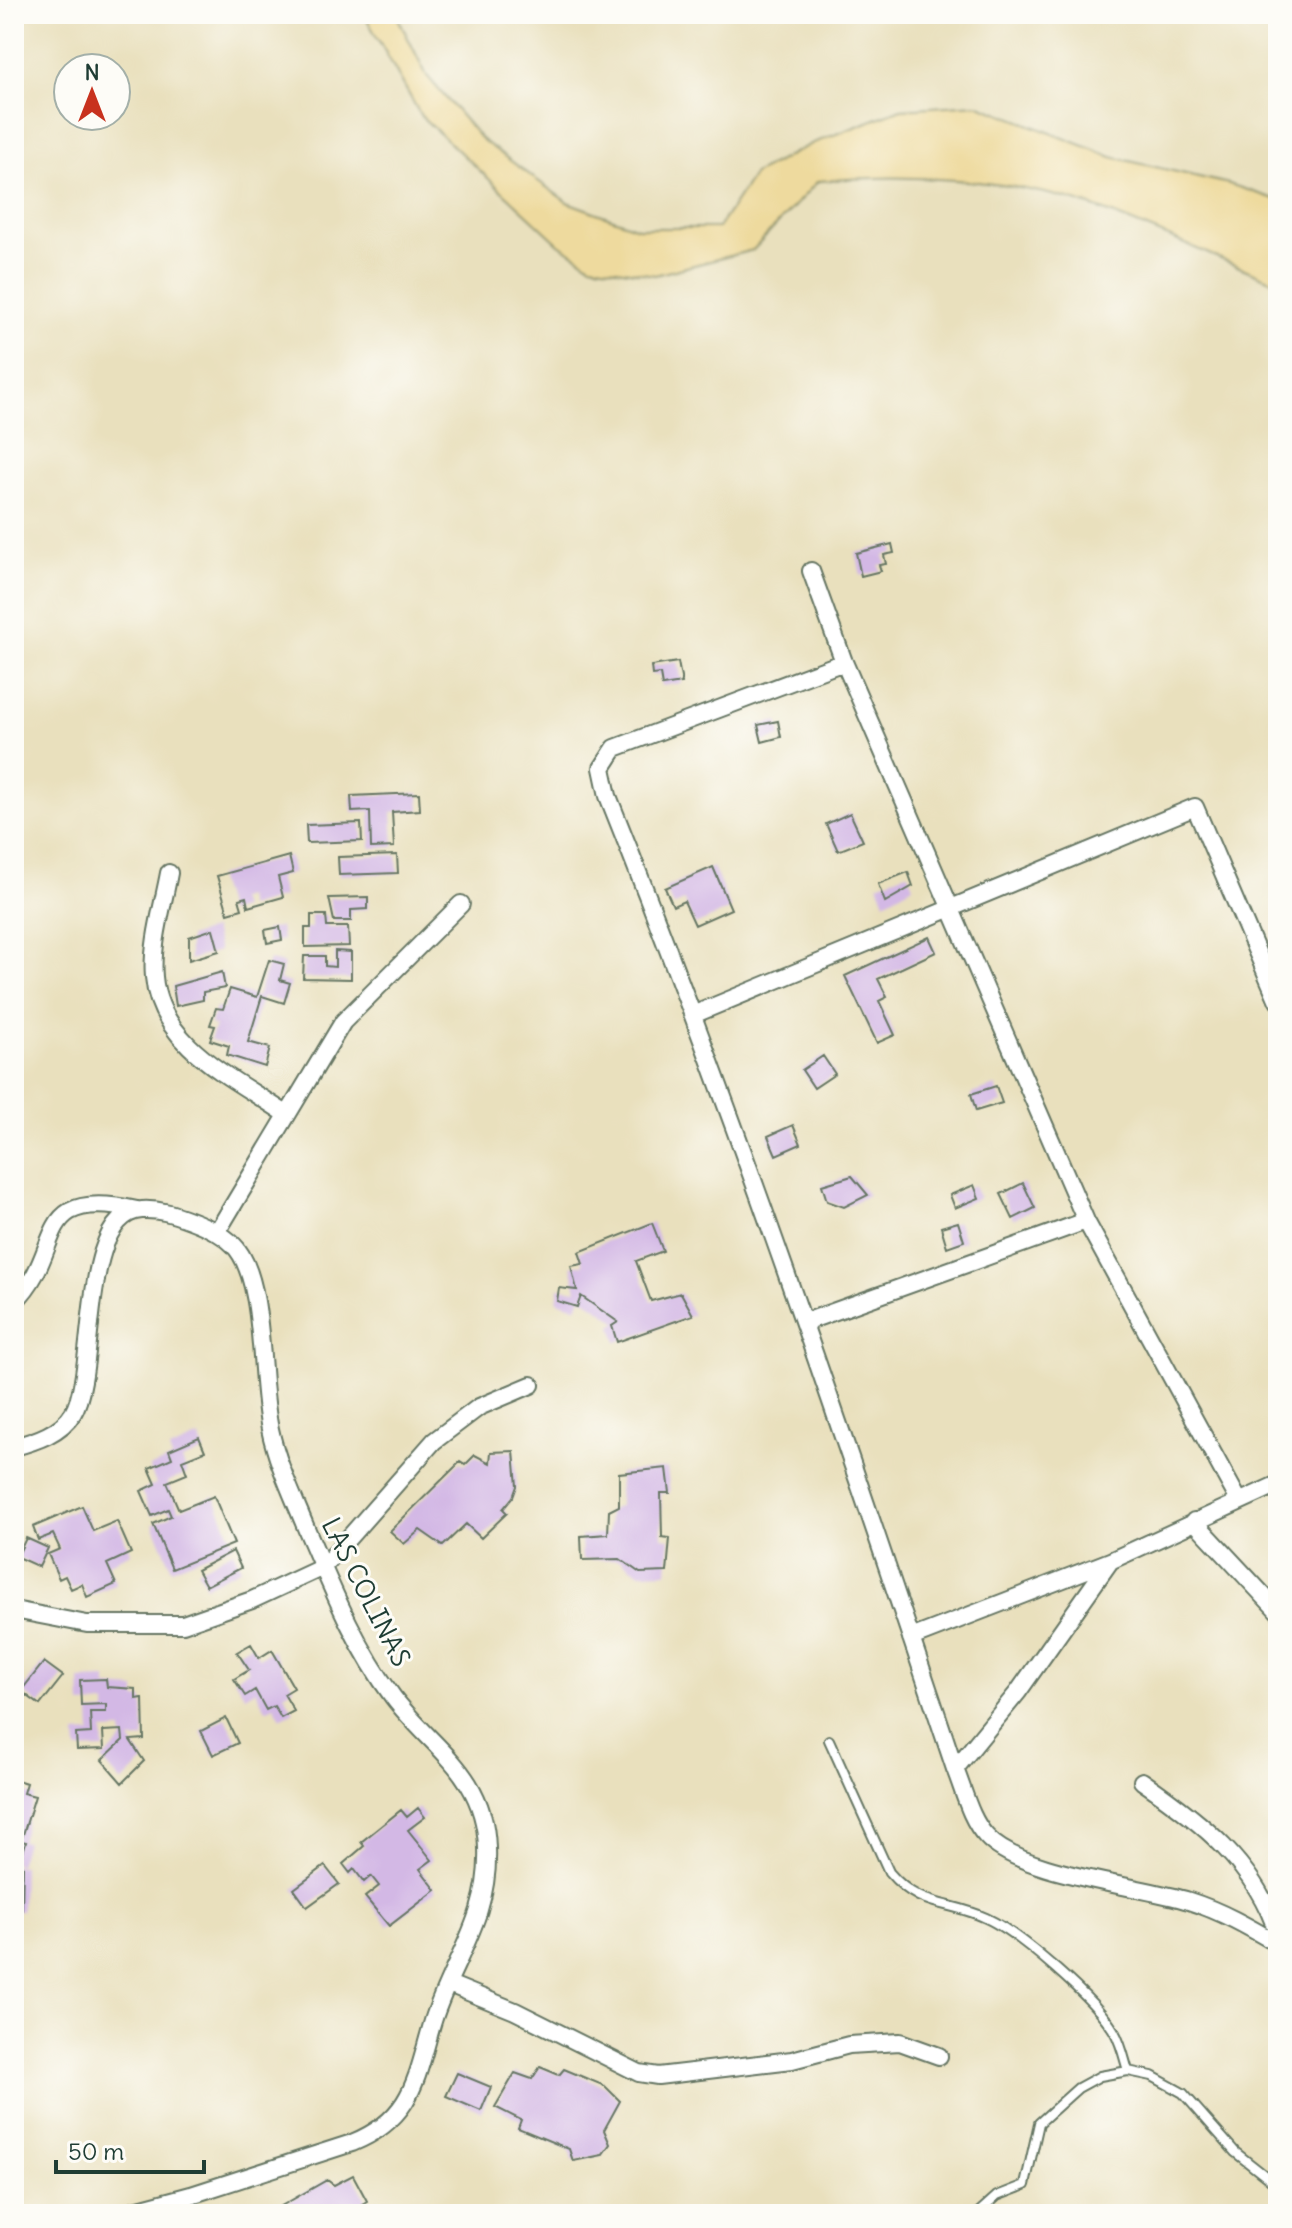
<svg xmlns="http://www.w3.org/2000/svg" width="1292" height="2228" font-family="Delius,sans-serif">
	<rect width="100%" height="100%" fill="#fdfcf7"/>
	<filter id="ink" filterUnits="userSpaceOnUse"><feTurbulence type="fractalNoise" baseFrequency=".0125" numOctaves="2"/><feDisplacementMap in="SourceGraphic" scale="16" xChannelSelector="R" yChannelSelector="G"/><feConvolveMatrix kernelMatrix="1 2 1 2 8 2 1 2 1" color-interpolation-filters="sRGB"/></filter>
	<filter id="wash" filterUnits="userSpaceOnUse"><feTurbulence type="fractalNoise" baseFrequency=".006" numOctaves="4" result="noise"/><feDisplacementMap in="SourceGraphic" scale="32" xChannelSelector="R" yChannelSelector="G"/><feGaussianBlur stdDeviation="1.8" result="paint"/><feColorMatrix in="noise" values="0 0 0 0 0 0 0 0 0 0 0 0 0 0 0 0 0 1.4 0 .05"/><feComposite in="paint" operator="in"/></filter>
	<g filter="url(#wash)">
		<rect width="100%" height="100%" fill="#e9e0bd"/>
		<path fill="#eeda9e" stroke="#868c69" stroke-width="2" d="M364 14H396L427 76 481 139 567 202 638 228H718L754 174 811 144 901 109 977 104 1112 157 1229 184 1278 200V283C1216 258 1154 229 1091 206 1010 178 903 173 818 181L753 250 655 275 591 265 559 244 421 116Z"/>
		<g id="blocks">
			<path fill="#d3b8e5" d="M892 544 894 553 884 555 886 564 879 565 881 571 861 576 856 553Z
				M678 662 682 683 662 686 660 674 652 675 651 666Z
				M778 721 781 737 762 742 758 725Z
				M419 793 420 810 392 812 394 847 371 848 370 811 352 812 351 796Z
				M850 813 863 841 838 851 826 824Z
				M361 823 362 841 307 843 306 825Z
				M397 855 398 873 339 875 338 857Z
				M289 856 293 873 278 877 283 897 248 907 246 897 239 899 242 909 228 913 217 876Z
				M713 867 731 909 695 925 684 901 673 906 665 888Z
				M908 872 913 886 885 902 878 884Z
				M368 897V909L351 910V921H334L329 898Z
				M311 915H326L327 927H348L349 946 305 947V928H311Z
				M280 927 282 940 267 943 265 930Z
				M213 929 219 951 189 960V937Z
				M929 937 936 952 878 979 887 997 879 1001 895 1035 877 1043 845 976Z
				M335 951 351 952V979L303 978 304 956H325V966L335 967Z
				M269 960 284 964 280 980 290 983 284 1003 262 996 248 1042 270 1048 265 1067 227 1055 229 1046 210 1040 215 1026 210 1025 216 1008 223 1009 230 989 257 997Z
				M222 972 225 988 203 992V1000L176 1006 173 986Z
				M823 1056 835 1074 814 1088 802 1070Z
				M996 1086 1002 1103 976 1111 971 1094Z
				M793 1125 801 1144 776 1155 768 1136Z
				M852 1176 868 1195 844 1207 827 1201 822 1185Z
				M1023 1183 1035 1208 1013 1219 1001 1194Z
				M974 1185 979 1198 955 1208 950 1195Z
				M958 1222 964 1241 947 1247 941 1227Z
				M652 1223 663 1251 636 1261 651 1301 681 1293 693 1315 617 1342 612 1326 618 1322 581 1296 577 1307 557 1301 559 1288 577 1290 571 1266 583 1264 579 1252Z
				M199 1437 205 1451 182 1460 187 1474 167 1482 179 1510 214 1496 234 1544 172 1569 153 1524 171 1516 168 1509 152 1516 141 1491 156 1484 149 1468 172 1458 169 1450Z
				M514 1451 517 1486 513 1497 503 1509 507 1513 481 1538 466 1524 443 1546 420 1530 404 1544 390 1531 460 1462 465 1465 475 1455 490 1463 491 1452Z
				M667 1468 670 1493H661L662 1537 670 1538 667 1572 640 1573 620 1559 582 1560 581 1536 608 1534 609 1511 619 1506V1473Z
				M82 1506 93 1531 117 1521 131 1553 107 1564 116 1584 87 1597 82 1584 71 1589 65 1576 59 1579 48 1554 60 1549 53 1534 38 1540 33 1527Z
				M26 1538 48 1548 39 1567 17 1557Z
				M233 1551 241 1568 206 1586 197 1570Z
				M251 1644 259 1658 272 1650 294 1688 284 1694 294 1711 281 1718 274 1706 266 1710 255 1690 245 1696 234 1679 249 1670 237 1652Z
				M44 1662 63 1676 40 1705 21 1691Z
				M106 1679 107 1687 136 1689V1699L143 1698 144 1739 130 1740 144 1761 122 1783 102 1760 123 1740 122 1730 103 1731 104 1749 77 1750 76 1734 91 1733 90 1712H106V1704L81 1705 80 1680Z
				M226 1718 238 1743 213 1755 201 1731Z
				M14 1779 26 1783 23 1793 35 1796 21 1841 26 1842 19 1865 14 1863Z
				M418 1808 425 1817 408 1830 432 1860 420 1869 436 1890 389 1926 365 1897 379 1886 371 1876 364 1882 354 1869 350 1873 343 1864 364 1846 361 1842 401 1810 407 1817Z
				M14 1866H23L22 1911H14Z
				M325 1866 339 1884 307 1907 294 1889Z
				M540 2067 559 2075 564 2069 605 2086 620 2101 604 2130 610 2144 602 2155 573 2161 569 2149 518 2128 521 2120 495 2107 515 2073 532 2079Z
				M457 2073 491 2087 481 2111 446 2096Z
				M353 2175 367 2201 354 2209 358 2214H280L276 2209 327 2180 334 2185Z"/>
		</g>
	</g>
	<g filter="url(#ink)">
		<use href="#blocks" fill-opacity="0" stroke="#667664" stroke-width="2"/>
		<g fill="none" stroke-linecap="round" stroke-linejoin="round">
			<g stroke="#667664" stroke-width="12">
				<path id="lane" d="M829 1740 889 1872C920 1909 947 1900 986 1918 1019 1933 1095 1999 1114 2031 1121 2043 1124 2057 1128 2071
					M977 2214 997 2196 1025 2185 1039 2123 1078 2088 1100 2076 1128 2071 1152 2076 1183 2093 1235 2152 1278 2186"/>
			</g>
			<g stroke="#667664" stroke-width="20">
				<path id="street" d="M811 571 844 662 1086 1221 1238 1499
					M844 662 615 748 602 768 608 796C736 1116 846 1442 955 1769 964 1791 970 1819 986 1836 1020 1875 1138 1885 1189 1901 1221 1911 1249 1927 1278 1944
					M169 873C163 906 151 944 154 977 160 1047 236 1079 286 1114
					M695 1014 1195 807 1278 1001
					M217 1232 343 1022 461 904
					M14 1302C68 1250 28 1187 137 1210
					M805 1322 1086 1221
					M14 1447C36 1441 61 1433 73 1413 98 1372 79 1213 142 1210 159 1209 174 1214 190 1220 206 1226 226 1235 237 1249 266 1286 259 1382 270 1429 277 1463 293 1496 306 1528 331 1586 355 1646 393 1697 432 1749 485 1773 487 1848 490 1919 453 1958 433 2021 416 2077 414 2118 352 2143L191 2195 120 2214
					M1194 1521 1278 1611
					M14 1610 87 1624H183L252 1600 323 1567 434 1441 479 1407 531 1385
					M911 1638 1110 1561 1278 1484
					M955 1769 1018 1692 1109 1563
					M1142 1781C1200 1821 1256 1864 1278 1935
					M449 1984 515 2011 639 2073 658 2076 792 2060 849 2045 900 2042 939 2056
					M802 2214H874"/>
			</g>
			<use href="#lane" stroke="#fff" stroke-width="8"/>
			<use href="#street" stroke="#fff" stroke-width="16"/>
		</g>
	</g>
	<g text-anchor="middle" stroke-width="6" stroke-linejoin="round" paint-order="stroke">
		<g font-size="26" fill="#1f3d34" stroke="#fdfcf7">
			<text transform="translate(366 1592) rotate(63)" y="9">LAS COLINAS</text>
		</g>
	</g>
	<rect width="1292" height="2228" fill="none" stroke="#fdfcf7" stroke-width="48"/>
	<g transform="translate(92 92)"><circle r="38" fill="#fdfcf7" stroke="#a4b0a9" stroke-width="2"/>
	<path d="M0-6L14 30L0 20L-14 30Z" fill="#c8321e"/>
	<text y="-12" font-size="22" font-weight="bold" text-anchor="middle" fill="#1f3d34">N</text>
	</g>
	<path d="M56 2160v12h148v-12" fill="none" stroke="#1f3d34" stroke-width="4"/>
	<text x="68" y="2160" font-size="24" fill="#1f3d34" stroke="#fdfcf7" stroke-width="6" paint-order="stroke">50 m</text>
</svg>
